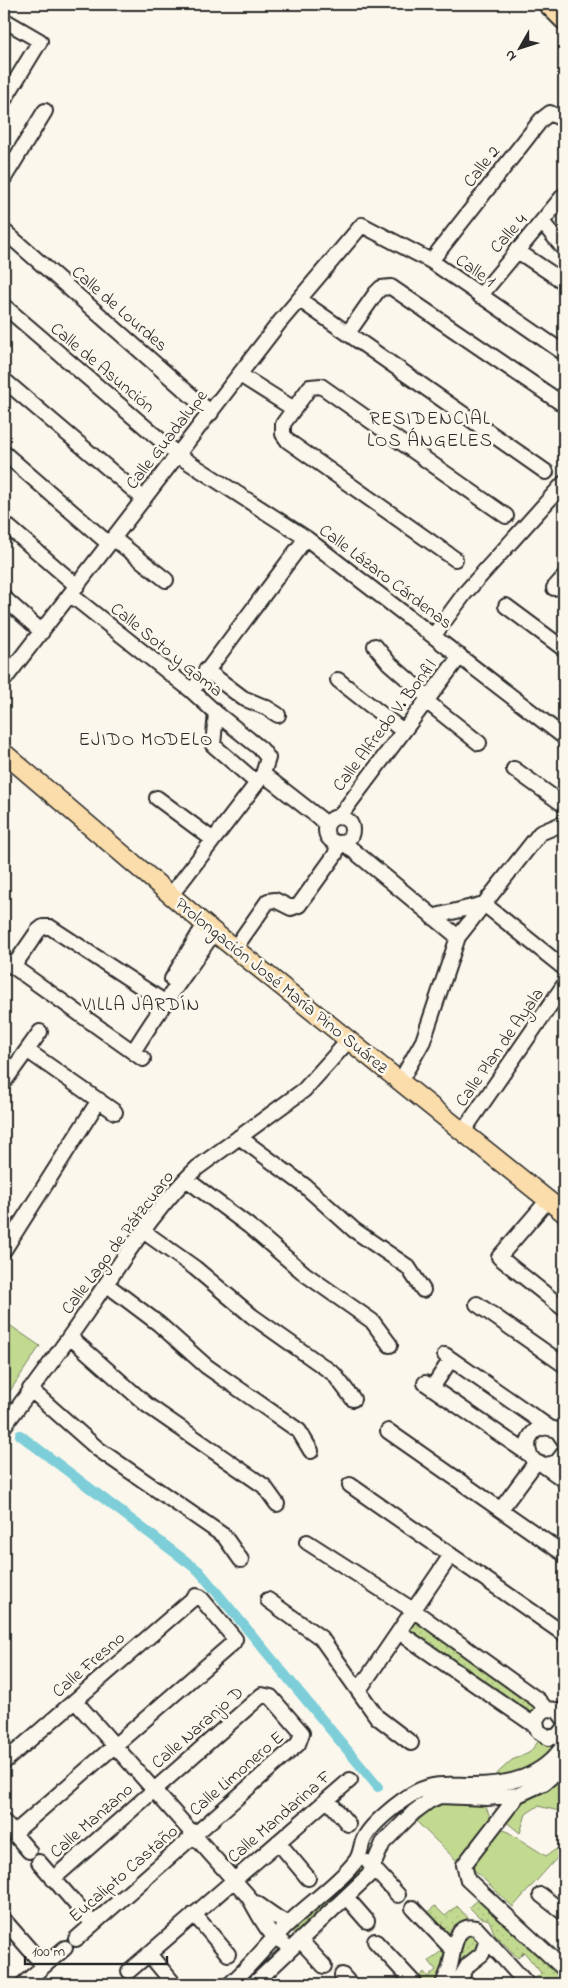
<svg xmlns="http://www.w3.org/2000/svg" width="568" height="1988" font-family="'Indie Flower',sans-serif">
	<defs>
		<pattern id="forest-crowns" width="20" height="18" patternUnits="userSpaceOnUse" patternTransform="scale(1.25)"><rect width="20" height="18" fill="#c2da90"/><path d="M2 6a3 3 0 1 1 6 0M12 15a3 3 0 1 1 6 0" fill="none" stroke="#a7bb7c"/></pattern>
		<pattern id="park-dots" width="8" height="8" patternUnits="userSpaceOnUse" patternTransform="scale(1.25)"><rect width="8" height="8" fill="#c2da90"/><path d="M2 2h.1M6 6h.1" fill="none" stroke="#a7bb7c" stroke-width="1.8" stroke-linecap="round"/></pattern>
	</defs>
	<rect width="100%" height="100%" fill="#fbf7ec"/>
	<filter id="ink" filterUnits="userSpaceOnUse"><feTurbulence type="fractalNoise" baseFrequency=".02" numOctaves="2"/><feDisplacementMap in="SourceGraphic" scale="10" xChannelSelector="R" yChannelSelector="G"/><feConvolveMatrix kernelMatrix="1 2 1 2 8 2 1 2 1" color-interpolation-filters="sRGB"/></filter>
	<g filter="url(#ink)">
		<path fill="#c2da90" stroke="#76825e" d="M8 1324 40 1346 4 1400V1330Z
			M541 1738 556 1749 519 1774 491 1779 512 1760 529 1753Z
			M564 1770V1788L559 1811 538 1806 526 1814 520 1833 504 1820 522 1798Z
			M439 1801 484 1803 493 1823 459 1863 417 1822Z
			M500 1827 546 1856 564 1844V1850L513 1907 468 1864Z
			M446 1947 436 1984H425L419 1977 424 1972 428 1977 436 1970 429 1961Z"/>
		<path fill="url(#forest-crowns)" stroke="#76825e" d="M361 1860 369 1868 297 1937 289 1928Z"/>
		<path fill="url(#park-dots)" stroke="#76825e" d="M415 1616 542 1708 533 1722 405 1633Z
			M479 1898 564 1971V1984H540L535 1979 541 1973 524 1952 518 1958 495 1935 489 1920 479 1917 469 1907Z
			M435 1906 445 1916 457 1906 468 1918 455 1925 447 1934 427 1913Z
			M477 1932 481 1949 452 1984 462 1934Z"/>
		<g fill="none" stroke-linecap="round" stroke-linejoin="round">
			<path stroke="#7dced8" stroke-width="10" d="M20 1435 199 1571 378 1787"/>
			<g stroke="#2b2b2b" stroke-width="18">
				<path id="minor" d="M4 20 40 41 4 100
					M4 178 45 111
					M543 223 564 249
					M4 231 211 413
					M516 250 564 282
					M431 261 541 120 550 113 564 120
					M480 296 564 195
					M300 300 546 472
					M4 306 179 456 306 538 564 737
					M348 333 376 293 381 288 391 287 564 405
					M240 375 294 409
					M4 380 144 499
					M4 453 109 544
					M4 523 77 586
					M113 538 166 580
					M455 559 288 441 283 434V424L310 387 321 386 506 516
					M554 588 564 577
					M71 595 192 691 216 713 213 745 257 783
					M4 598 42 632
					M506 606 564 649
					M434 635 465 593 564 483
					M375 646 389 663 429 698
					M206 670 243 698 267 708 278 715
					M4 680 279 323 362 225 431 261 564 353
					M338 680 403 731
					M192 691 306 538
					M426 701 479 743
					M514 769 564 805
					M263 774 327 824
					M157 798 212 839
					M339 817 460 656
					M326 830a13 13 0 1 1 26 0a13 13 0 1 1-26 0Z
					M343 842 458 937
					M171 895 257 783 263 774 268 758 261 749 216 713
					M432 917 484 904 564 968
					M235 948 268 901 275 900 291 908 299 905 335 855 339 843
					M4 960 143 1059
					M13 967 38 931 43 927H50L166 1003
					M172 979 205 924
					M28 1051 115 1112
					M133 1052C158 1011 187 972 214 932
					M401 1080 423 1041 458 937 540 833 564 823
					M4 1082 40 1032
					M464 1130 564 985
					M239 1137 305 1186 354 1230 408 1267 423 1290
					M186 1179 249 1226 305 1274 372 1321 390 1345
					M548 1200 499 1257 564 1309
					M143 1231 195 1268 252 1316 334 1374 353 1399
					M4 1250 99 1100
					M106 1284 159 1324 206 1366 299 1431 311 1451
					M477 1304 564 1365
					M70 1337 147 1405 264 1486 277 1504
					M445 1355 550 1428
					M425 1383 530 1455
					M432 1388 451 1359
					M30 1389 98 1449 224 1536 241 1560
					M4 1426C35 1385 66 1343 95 1300 127 1254 157 1206 197 1168L304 1090 348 1041
					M388 1431 564 1554
					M564 1440 557 1430C518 1415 519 1478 557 1462L564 1453
					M543 1465 564 1480
					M350 1485 564 1634
					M501 1509 536 1462
					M307 1542 413 1610 538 1700 546 1709
					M268 1600 321 1638 377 1717 411 1743
					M399 1632 537 1727
					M359 1690 451 1555
					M75 1701 248 1896C258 1912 266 1933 282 1942
					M564 1719 558 1711C547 1707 540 1710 536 1721L538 1731 549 1738 557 1736 564 1728
					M4 1762 196 1596 200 1597 235 1639 233 1643 14 1833
					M518 1795 464 1865 468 1880 564 1969
					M328 1800 348 1824
					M4 1822 29 1851
					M278 1842 308 1878
					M39 1862 93 1924
					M368 1862 398 1895
					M53 1879 262 1695 271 1697 302 1733 298 1744 76 1939
					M541 1895 564 1913
					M346 1897 367 1921
					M256 1903 279 1919 289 1923
					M413 1908 453 1950
					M194 1914 228 1954
					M4 1920 44 1966
					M487 1940 527 1984
					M301 1941 324 1966
					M375 1941 415 1984
					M149 1954 174 1984
					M129 1971 350 1780
					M342 1975 350 1984
					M23 1984 65 1948
					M230 1984C252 1965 269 1941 291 1921 311 1902 339 1883 355 1862 361 1855 360 1848 363 1841 369 1825 401 1800 416 1792 435 1782 451 1785 471 1785 509 1785 542 1778 564 1745
					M254 1984 369 1875 383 1843 414 1812 429 1801 440 1796 487 1798 518 1795 544 1783 564 1766
					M443 1984C445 1978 449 1972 450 1966 454 1950 454 1923 476 1928L487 1940 482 1954 468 1965 457 1984"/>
			</g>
			<g stroke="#2b2b2b" stroke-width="21">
				<path id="major" d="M4 753 214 932 564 1213"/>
			</g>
			<g stroke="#2b2b2b" stroke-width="24">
				<path id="highway" d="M549 4 564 19"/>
			</g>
			<use href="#minor" stroke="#fbf7ec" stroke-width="14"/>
			<use href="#major" stroke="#fbddab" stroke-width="18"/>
			<use href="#highway" stroke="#fbddab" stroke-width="20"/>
		</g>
	</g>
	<g text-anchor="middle" stroke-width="5" stroke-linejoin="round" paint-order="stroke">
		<g font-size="18" fill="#2b2b2b" stroke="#fbf7ec">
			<text transform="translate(481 166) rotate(-52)" y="6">Calle 2</text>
			<text transform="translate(508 233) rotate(-48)" y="6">Calle 4</text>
			<text transform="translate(476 270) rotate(35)" y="6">Calle 1</text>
			<text transform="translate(120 308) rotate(41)" y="6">Calle de Lourdes</text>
			<text transform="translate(103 367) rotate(40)" y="6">Calle de Asunción</text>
			<text transform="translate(166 439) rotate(-52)" y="6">Calle Guadalupe</text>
			<text transform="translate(386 576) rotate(37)" y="6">Calle Lázaro Cárdenas</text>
			<text transform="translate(167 649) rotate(39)" y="6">Calle Soto y Gama</text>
			<text transform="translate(384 725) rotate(-53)" y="6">Calle Alfredo V. Bonfil</text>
			<text transform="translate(282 985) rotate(39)" y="6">Prolongación José María Pino Suárez</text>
			<text transform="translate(499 1047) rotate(-55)" y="6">Calle Plan de Ayala</text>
			<text transform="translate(117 1242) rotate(-53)" y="6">Calle Lago de Pátzcuaro</text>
			<text transform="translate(88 1664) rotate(-41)" y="6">Calle Fresno</text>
			<text transform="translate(197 1727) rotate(-41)" y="6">Calle Naranjo D</text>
			<text transform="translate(236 1773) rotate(-41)" y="6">Calle Limonero E</text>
			<text transform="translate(279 1816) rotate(-41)" y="6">Calle Mandarina F</text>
			<text transform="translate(91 1820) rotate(-41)" y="6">Calle Manzano</text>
			<text transform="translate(123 1873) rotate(-41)" y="6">Eucalipto Castaño</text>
		</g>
		<g font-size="19" letter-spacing="1" fill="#2b2b2b" stroke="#fbf7ec">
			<text x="430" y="424">RESIDENCIAL<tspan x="430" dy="22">LOS ÁNGELES</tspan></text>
			<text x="146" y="745">EJIDO MODELO</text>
			<text x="141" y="1010">VILLA JARDÍN</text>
		</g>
	</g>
	<rect width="568" height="1988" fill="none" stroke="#fbf7ec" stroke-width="20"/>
	<rect x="10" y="10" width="548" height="1968" fill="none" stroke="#2b2b2b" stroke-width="2" filter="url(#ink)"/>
	<g transform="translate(520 48) rotate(231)" stroke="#fbf7ec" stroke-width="4" paint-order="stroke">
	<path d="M0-4L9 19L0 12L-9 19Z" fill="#2b2b2b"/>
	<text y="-8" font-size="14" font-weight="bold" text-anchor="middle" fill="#2b2b2b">N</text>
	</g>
	<path d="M25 1956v8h142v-8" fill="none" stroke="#2b2b2b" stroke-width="2.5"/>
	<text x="32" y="1956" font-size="15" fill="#2b2b2b" stroke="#fbf7ec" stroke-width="4" paint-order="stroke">100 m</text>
</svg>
